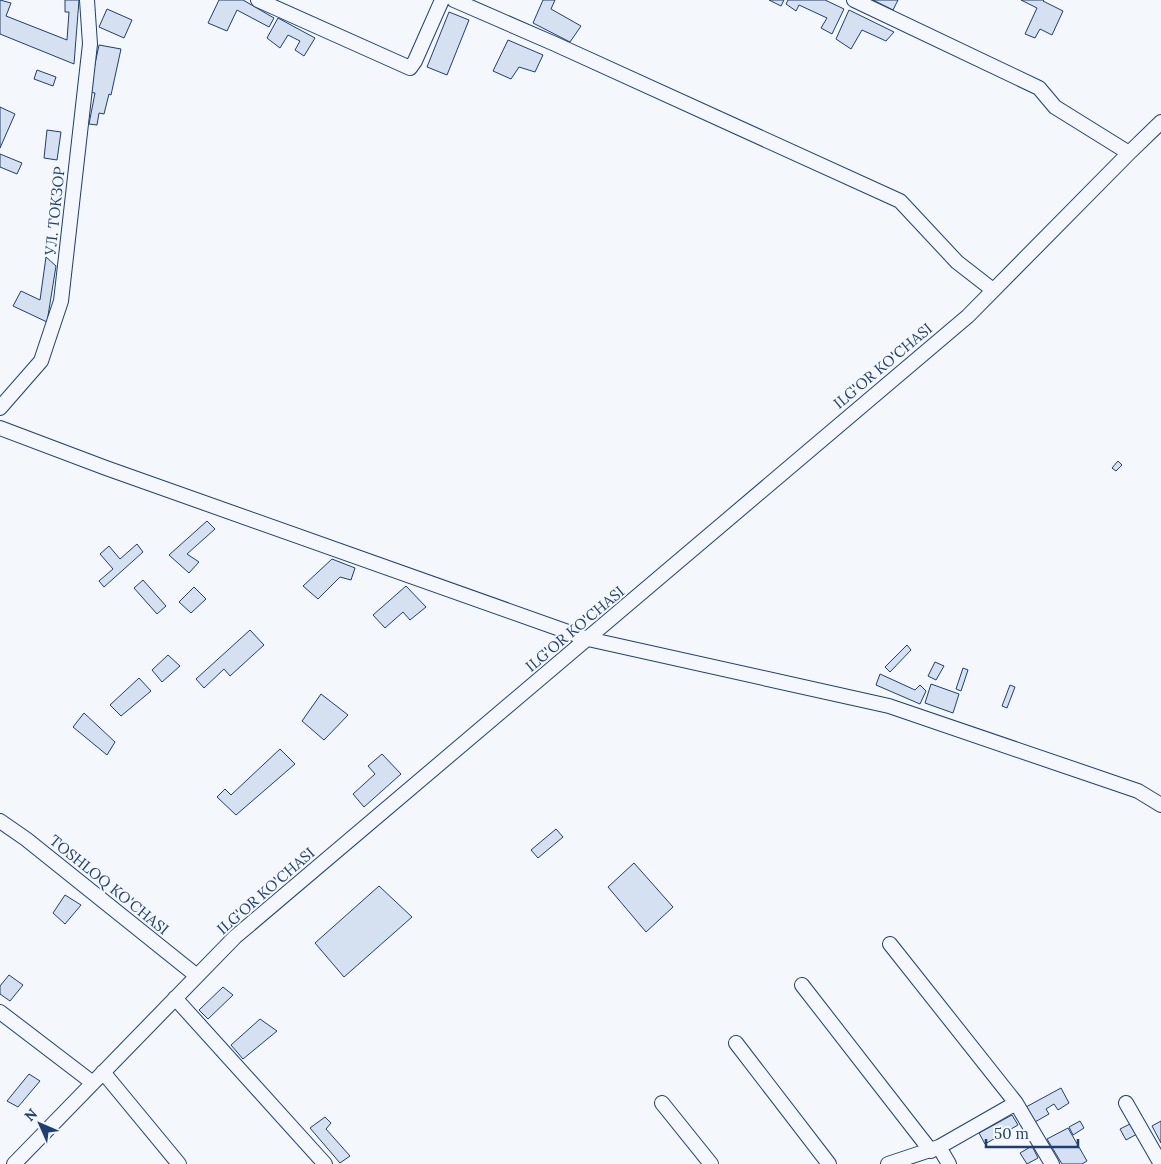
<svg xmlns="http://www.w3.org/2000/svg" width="1161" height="1164" font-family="Lora,serif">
	<rect width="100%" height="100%" fill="#f4f7fb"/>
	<path fill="#d5e0f0" stroke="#1d3f73" d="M0 0 11 3 6 16 67 40 69 12H65V0H79L74 64 0 34Z
		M219 0H243L274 18 269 27 237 10 227 31 208 23Z
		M543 0H555L551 9 581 26 570 42 533 23Z
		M769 0H784L781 6Z
		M788 0H825L844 9 832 34 821 28 827 18 799 5 796 11 786 4Z
		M873 0H898L893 10Z
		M1021 0H1044L1043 1 1063 11 1052 35 1040 29 1035 38 1025 34 1037 8Z
		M107 9 132 20 124 38 99 27Z
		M849 10 894 32 886 41 862 30 851 49 836 39Z
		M449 12 469 20 447 75 427 67Z
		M278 18 315 38 304 56 295 50 300 41 288 35 280 48 267 38Z
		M508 40 543 55 535 72 519 67 511 79 493 71Z
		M99 45 121 49 111 95 109 94 104 114 99 113 97 125 89 124 95 93 89 92Z
		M37 70 56 77 53 86 34 79Z
		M0 107 15 114 0 148Z
		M47 130 61 132 57 160 44 158Z
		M0 154 22 163 17 174 0 167Z
		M46 257 56 266 47 322 13 306 21 291 40 300Z
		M1118 461 1122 465 1116 471 1112 468Z
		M207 521 215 529 187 554 199 562 189 573 169 555Z
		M137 544 143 552 104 587 99 581 113 569 100 554 109 546 120 559Z
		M332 559 355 568 351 580 340 577 318 599 303 586Z
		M143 580 166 606 157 614 134 588Z
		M406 586 426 607 410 620 403 612 385 628 373 615Z
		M194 587 206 599 191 613 179 602Z
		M250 630 264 645 230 676 224 669 204 688 196 679Z
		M907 645 911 650 890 672 885 667Z
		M168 655 180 666 162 682 152 670Z
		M935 662 944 666 936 680 928 676Z
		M963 668 968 670 961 691 956 689Z
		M880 674 915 690 920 685 926 691 920 704 876 685Z
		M139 678 151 691 121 716 110 705Z
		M931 684 959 694 953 713 925 703Z
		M1010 685 1015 687 1007 708 1002 706Z
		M321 694 348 715 324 740 302 721Z
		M84 713 115 742 107 755 73 727Z
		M280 749 295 764 236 815 217 797 225 789 231 795Z
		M382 754 401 774 364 807 353 794 375 774 368 766Z
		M556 829 563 837 538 858 531 850Z
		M634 863 673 907 646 932 608 887Z
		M379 886 412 917 344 977 315 943Z
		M65 895 81 905 65 924 53 913Z
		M9 975 23 985 10 1001 0 994V986Z
		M223 987 233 995 208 1019 199 1010Z
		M260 1019 277 1031 243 1059 231 1045Z
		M29 1074 40 1081 18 1107 7 1101Z
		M1061 1088 1069 1103 1058 1110 1054 1104 1046 1109 1049 1114 1035 1122 1026 1107Z
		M1012 1115 1018 1125 985 1144 979 1133Z
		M325 1117 331 1123 326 1129 350 1156 340 1163 310 1128Z
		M1080 1121 1084 1128 1073 1135 1069 1127Z
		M1161 1121V1143L1152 1126Z
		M1132 1123 1137 1134 1126 1140 1120 1129Z
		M1068 1128 1087 1161 1082 1164H1062L1047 1139Z
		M1032 1146 1038 1158 1027 1164 1020 1153Z"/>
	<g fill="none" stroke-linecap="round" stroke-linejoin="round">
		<g stroke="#1d3f73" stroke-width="16">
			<path id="minor" d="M258 0 410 68 415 61 442 0
				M454 0 555 44 900 201 957 262 993 290
				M854 0 1039 88 1055 107 1129 153
				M0 408 41 361 61 301 90 44 87 0
				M0 428 106 468 588 639 889 706 1138 791 1161 805
				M0 821 26 839 197 976
				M890 944 1016 1103 1052 1164
				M802 985 931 1151
				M175 998 325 1164
				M0 1012 93 1083
				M736 1043 829 1164
				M103 1072 179 1164
				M662 1103 711 1164
				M1126 1103 1161 1164
				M939 1147 949 1164
				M14 1164 235 937 968 316 1129 153 1161 122
				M888 1164 939 1147 1016 1103"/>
		</g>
		<use href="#minor" stroke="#f4f7fb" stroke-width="14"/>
	</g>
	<g text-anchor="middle" stroke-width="4" stroke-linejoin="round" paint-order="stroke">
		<g font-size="15" fill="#1d3f73" stroke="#f4f7fb">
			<text transform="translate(55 211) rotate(-84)" y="5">УЛ. ТОКЗОР</text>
			<text transform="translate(883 366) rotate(-40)" y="5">ILG'OR KO'CHASI</text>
			<text transform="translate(575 629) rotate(-40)" y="5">ILG'OR KO'CHASI</text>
			<text transform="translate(109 885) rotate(39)" y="5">TOSHLOQ KO'CHASI</text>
			<text transform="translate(266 891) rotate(-41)" y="5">ILG'OR KO'CHASI</text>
		</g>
	</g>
	<g transform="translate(40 1124) rotate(315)" stroke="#f4f7fb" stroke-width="4" paint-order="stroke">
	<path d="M0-4L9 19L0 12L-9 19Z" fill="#1d3f73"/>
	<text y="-8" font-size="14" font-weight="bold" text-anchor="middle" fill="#1d3f73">N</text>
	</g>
	<path d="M986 1139v8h92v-8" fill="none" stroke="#1d3f73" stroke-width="2.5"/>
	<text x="994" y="1139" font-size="15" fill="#1d3f73" stroke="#f4f7fb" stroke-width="4" paint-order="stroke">50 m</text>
</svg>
